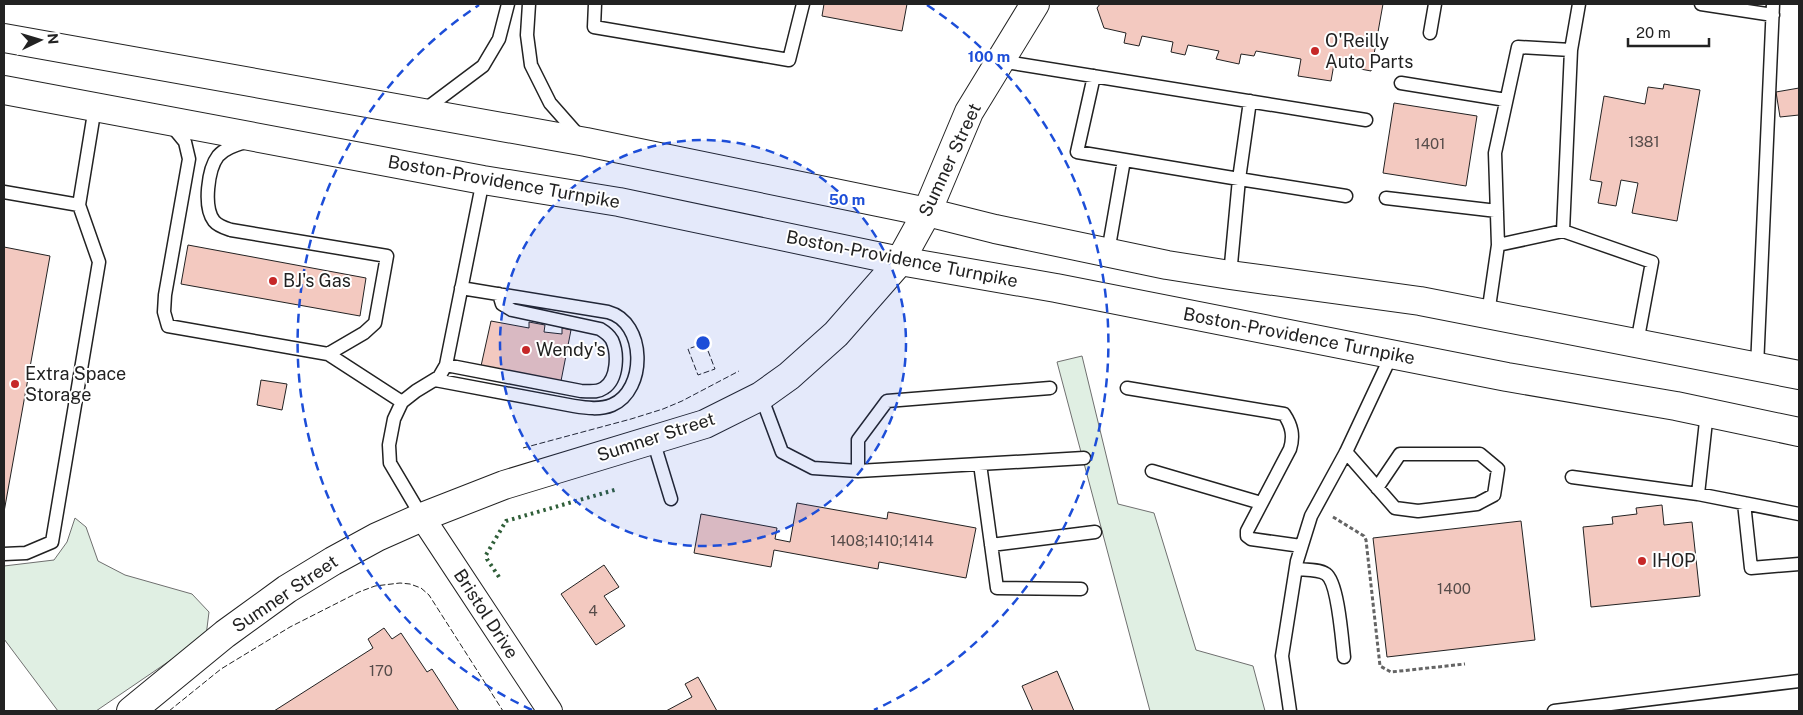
<svg xmlns="http://www.w3.org/2000/svg" width="1803" height="715" font-family="'Public Sans',sans-serif">
	<rect width="100%" height="100%" fill="#fff"/>
	<path fill="#e0efe3" stroke="#6f6f6f" d="M1082 356 1118 504 1154 513 1196 650 1253 666 1265 711H1150L1057 362Z
		M75 518 86 527 98 561 125 575 192 594 209 612 206 636 96 711H58L4 639V566L54 560 67 542Z"/>
	<path fill="#f3c9c0" stroke="#222" d="M824 4H907L902 31 822 16Z
		M1100 4H1383L1371 71 1334 64 1331 81 1298 76 1301 59 1256 51 1254 56 1241 54 1239 64 1216 59 1219 51 1188 45 1185 55 1171 52 1173 42 1142 36 1139 46 1124 43 1126 33 1104 28 1097 8Z
		M1664 84 1700 90 1677 221 1632 213 1638 183 1621 180 1616 206 1598 203 1602 182 1590 180 1604 96 1645 104 1648 87 1663 89Z
		M1799 88V115L1780 117 1776 92Z
		M1394 103 1477 116 1466 186 1383 173Z
		M188 245 366 278 360 316 181 284Z
		M4 247 50 256 4 512Z
		M491 321 529 328V322L545 325 544 332 562 334V328L571 330 561 381 481 366Z
		M261 380 287 384 282 410 257 405Z
		M797 503 887 519 888 512 976 528 966 578 879 562 878 569 774 550 771 567 694 553 701 514 777 528 775 539 790 542Z
		M1662 505 1664 525 1692 522 1700 596 1591 607 1583 527 1613 524 1612 517 1637 514 1636 508Z
		M1521 521 1535 640 1387 657 1373 538Z
		M604 565 619 587 604 596 625 626 596 645 561 594Z
		M384 628 392 639 401 633 427 672 432 669 459 711H274L373 648 368 639Z
		M1057 671 1074 711H1033L1022 686Z
		M698 677 717 711H666L692 697 685 684Z"/>
	<g fill="none" stroke-linecap="round" stroke-linejoin="round">
		<g stroke="#222" stroke-width="15">
			<path id="lane" d="M529 4 527 35 531 65 550 103 580 137
				M595 4 594 27 789 60 803 4
				M1701 4 1773 15
				M1430 33 1435 4
				M1571 50 1563 231 1652 262 1637 343
				M1000 61 1366 120
				M1094 76 1077 152 1239 179 1230 275
				M1401 83 1506 100
				M1250 101 1239 179 1346 196
				M423 111 483 66 499 39 508 4
				M171 125 185 142 189 159 165 295 164 312 168 326 328 354
				M246 142C236 145 225 148 218 156 208 169 203 207 214 221 218 226 225 228 231 230L387 256 375 323 364 333 328 354 402 402
				M4 192 79 205
				M1386 198 1497 211
				M1498 245 1563 231
				M1108 252 1124 160
				M1488 314 1498 245 1495 153 1518 47 1571 50 1579 4
				M446 365 581 391C589 391 597 393 604 388 618 379 618 353 612 340 609 335 605 332 600 329L512 310 502 304 499 294
				M1757 367 1773 4
				M435 380 574 406C586 408 600 410 612 405 647 390 646 322 608 312L461 288
				M1127 388 1284 414C1292 426 1294 436 1290 449L1247 531V536L1251 539 1301 546
				M761 396 782 452 813 468 858 471 1084 458
				M1707 412 1698 494 1799 514
				M653 440 671 499
				M1346 452 1395 508 1418 511 1477 504 1494 495 1498 469 1480 454H1400L1377 488
				M980 464 997 588 1081 589
				M858 471V440L887 401 1050 388
				M1152 471 1261 503
				M1572 477 1698 494
				M1744 503 1751 568 1799 564
				M422 517 390 463 389 445 394 419 402 402 416 391 439 377 446 365 483 180
				M991 545 1095 532
				M4 554 26 553 52 542 99 262 79 205 95 107
				M1296 569C1304 570 1319 569 1326 574 1338 582 1342 640 1344 657
				M1290 711 1282 656 1297 561 1311 516 1346 452 1392 354
				M1554 711 1799 681"/>
		</g>
		<g stroke="#222" stroke-width="26">
			<path id="street" d="M422 517 550 711"/>
		</g>
		<g stroke="#222" stroke-width="30">
			<path id="secondary" d="M131 711 225 634 287 589 333 561 377 537 422 517 504 485 705 424 761 396 789 376 836 334 900 261 927 212 969 112 1035 4"/>
		</g>
		<g stroke="#222" stroke-width="30">
			<path id="primary" d="M4 38 586 142 927 212 995 229 1167 265 1230 275 1420 301 1799 375
				M4 90 483 180 619 202 900 261 1056 288 1507 377 1676 406 1799 432"/>
		</g>
		<path stroke="#646464" stroke-width="3" stroke-dasharray="4 2.5" stroke-linecap="butt" d="M1333 517 1364 536 1366 540 1380 666 1391 672 1465 664"/>
		<use href="#lane" stroke="#fff" stroke-width="12"/>
		<use href="#street" stroke="#fff" stroke-width="24"/>
		<use href="#secondary" stroke="#fff" stroke-width="28"/>
		<use href="#primary" stroke="#fff" stroke-width="28"/>
		<path stroke="#2f5e38" stroke-width="4" stroke-dasharray="2.5 4" stroke-linecap="butt" d="M499 577 487 559 486 555 506 521 618 489"/>
		<path stroke="#222" stroke-width="1" stroke-dasharray="6 2.5" stroke-linecap="butt" d="M705 343 715 369 698 375 688 349Z
			M523 448 631 419 663 409 682 401 739 371
			M169 711 221 669 290 627 359 592 375 586 400 583 410 584 421 588 429 595 503 711"/>
	</g>
	<circle cx="703" cy="343" r="203" fill="#1d4ed8" fill-opacity=".12"/>
	<g fill="none" stroke="#1d4ed8" stroke-width="2.5" stroke-dasharray="9 6">
		<circle cx="703" cy="343" r="203"/>
		<path d="M532 710A405 405 0 0 1 479 5M927 5A405 405 0 0 1 874 710"/>
	</g>
	<g fill="#c62828" stroke="#fff" stroke-width="2">
		<circle cx="1315" cy="51" r="5"/>
		<circle cx="273" cy="281" r="5"/>
		<circle cx="526" cy="350" r="5"/>
		<circle cx="15" cy="384" r="5"/>
		<circle cx="1642" cy="561" r="5"/>
	</g>
	<g text-anchor="middle" stroke-width="4" stroke-linejoin="round" paint-order="stroke">
		<g font-size="15" fill="#564c4a">
			<text x="1644" y="147">1381</text>
			<text x="1430" y="149">1401</text>
			<text x="882" y="546">1408;1410;1414</text>
			<text x="1454" y="594">1400</text>
			<text x="593" y="616">4</text>
			<text x="381" y="676">170</text>
		</g>
		<g font-size="18" fill="#222" stroke="#fff" text-anchor="start">
			<text x="1325" y="47">O'Reilly<tspan x="1325" dy="21">Auto Parts</tspan></text>
			<text x="283" y="287">BJ's Gas</text>
			<text x="536" y="356">Wendy's</text>
			<text x="25" y="380">Extra Space<tspan x="25" dy="21">Storage</tspan></text>
			<text x="1652" y="567">IHOP</text>
		</g>
		<g font-size="18" fill="#222" stroke="#fff">
			<text transform="translate(950 160) rotate(-65)" y="6">Sumner Street</text>
			<text transform="translate(504 182) rotate(10)" y="6">Boston-Providence Turnpike</text>
			<text transform="translate(902 259) rotate(11)" y="6">Boston-Providence Turnpike</text>
			<text transform="translate(1299 336) rotate(11)" y="6">Boston-Providence Turnpike</text>
			<text transform="translate(656 437) rotate(-18)" y="6">Sumner Street</text>
			<text transform="translate(285 594) rotate(-34)" y="6">Sumner Street</text>
			<text transform="translate(486 614) rotate(57)" y="6">Bristol Drive</text>
		</g>
	</g>
	<circle cx="703" cy="343" r="8" fill="#1d4ed8" stroke="#fff" stroke-width="2.5"/>
	<g font-size="15" text-anchor="middle" font-weight="bold" fill="#1d4ed8" stroke="#fff" stroke-width="4" stroke-linejoin="round" paint-order="stroke">
		<text x="989" y="62">100 m</text>
		<text x="847" y="205">50 m</text>
	</g>
	<rect width="1803" height="715" fill="none" stroke="#222222" stroke-width="10"/>
	<g transform="translate(40 40) rotate(85)" stroke="#ffffff" stroke-width="4" paint-order="stroke">
	<path d="M0-4L9 19L0 12L-9 19Z" fill="#222222"/>
	<text y="-8" font-size="14" font-weight="bold" text-anchor="middle" fill="#222222">N</text>
	</g>
	<path d="M1628 38v8h81v-8" fill="none" stroke="#222222" stroke-width="2.5"/>
	<text x="1636" y="38" font-size="15" fill="#222222" stroke="#ffffff" stroke-width="4" paint-order="stroke">20 m</text>
</svg>
